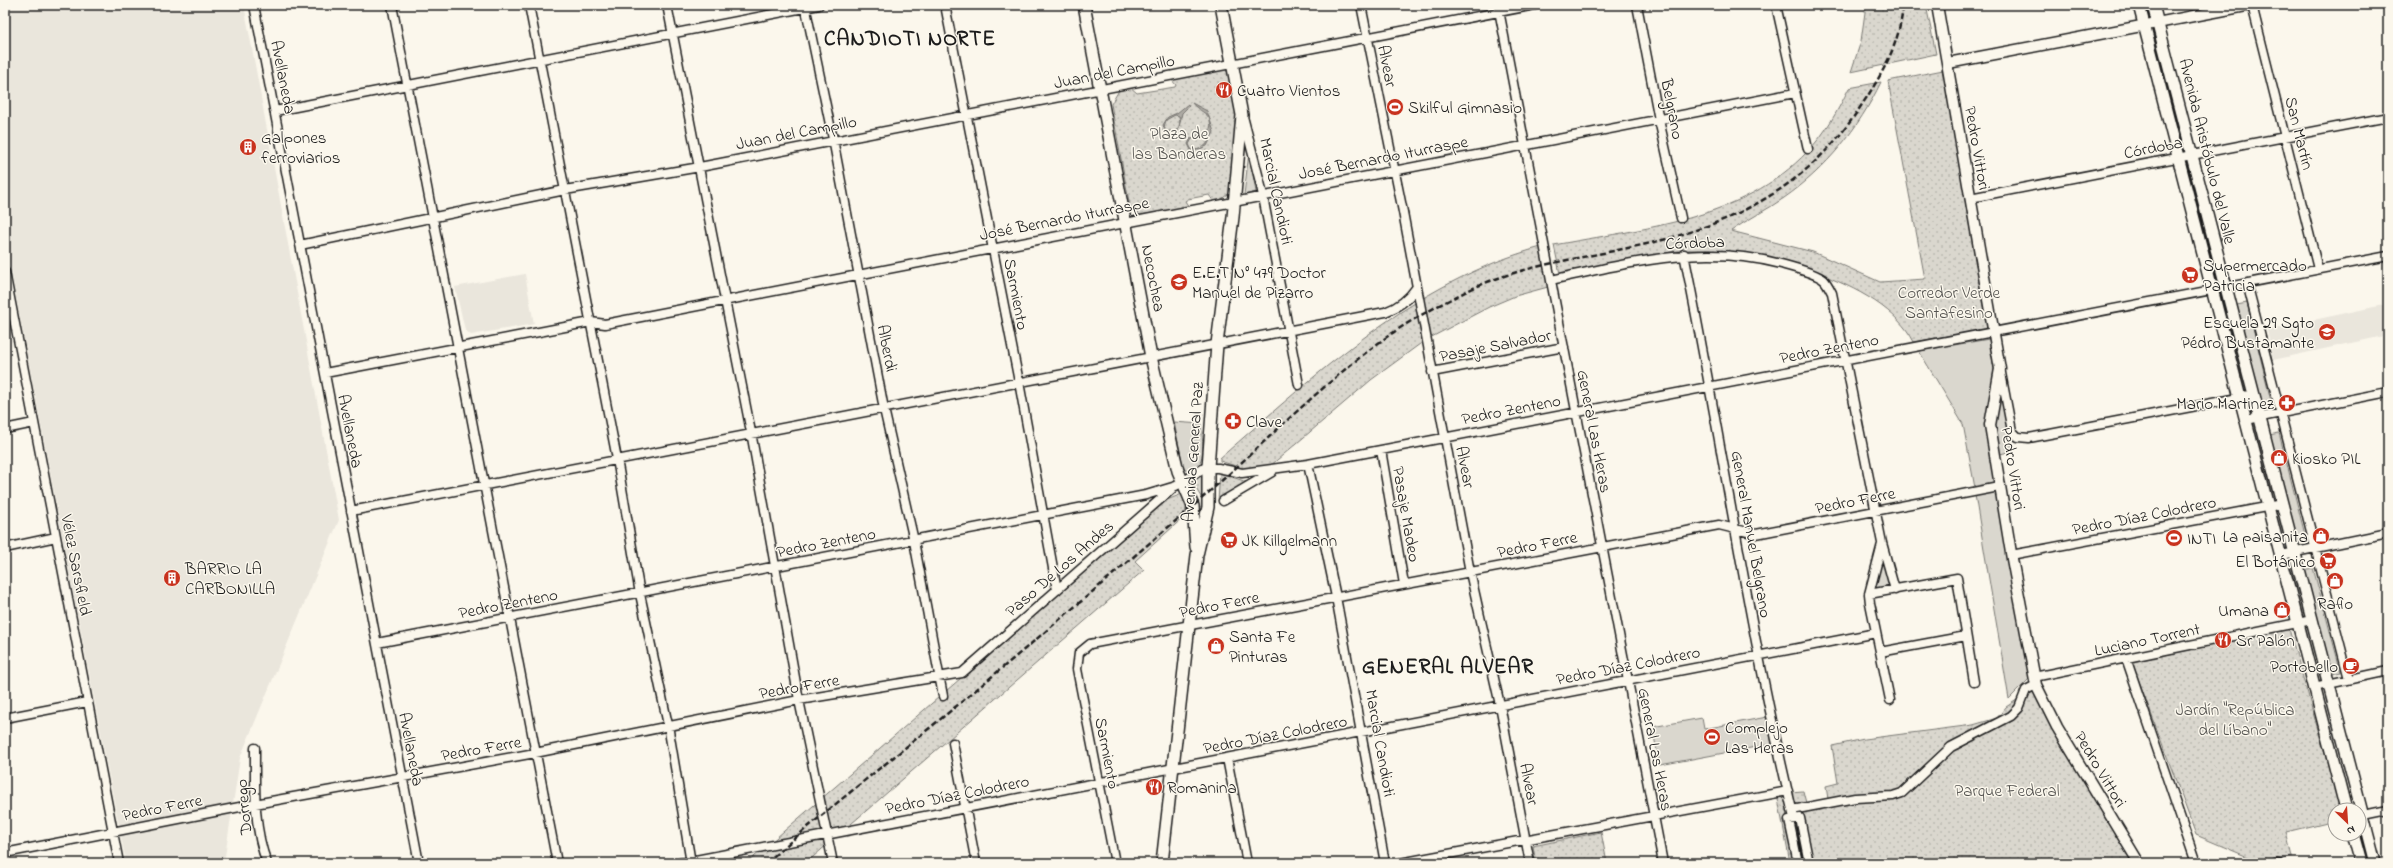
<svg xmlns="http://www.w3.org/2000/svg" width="2393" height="868" font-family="'Indie Flower',sans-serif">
	<defs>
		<pattern id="park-dots" width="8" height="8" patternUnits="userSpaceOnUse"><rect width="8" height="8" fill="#dad7ce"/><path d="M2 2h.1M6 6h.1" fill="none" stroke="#bab8b0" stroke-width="1.8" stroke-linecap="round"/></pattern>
		<pattern id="water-waves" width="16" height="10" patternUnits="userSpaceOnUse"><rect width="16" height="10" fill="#afaca5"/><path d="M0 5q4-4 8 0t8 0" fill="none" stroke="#96938d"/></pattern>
	</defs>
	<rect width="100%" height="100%" fill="#fbf7ec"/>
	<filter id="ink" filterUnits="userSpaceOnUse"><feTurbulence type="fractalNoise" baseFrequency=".025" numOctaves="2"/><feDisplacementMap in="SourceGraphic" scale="8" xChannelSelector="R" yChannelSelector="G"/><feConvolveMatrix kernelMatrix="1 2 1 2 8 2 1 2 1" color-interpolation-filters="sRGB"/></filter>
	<g filter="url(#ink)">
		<path fill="#eae6dc" d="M5 5H244L339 520 240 758 224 863H126L5 241Z
			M525 274 534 324 471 335 465 330 455 287Z
			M2388 304V335L2273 360 2267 330Z"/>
		<path fill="#dad7ce" stroke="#7b7a75" d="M1249 152 1256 192 1244 195Z
			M2247 303 2272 405 2262 407 2237 305Z
			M2228 308 2247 381 2239 383 2221 309Z
			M1989 339 1994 369 1987 422 1997 484 1975 488 1963 424 1919 351Z
			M2000 383 2013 451 2000 454 1994 425Z
			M1174 422 1201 424C1202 439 1209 471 1185 470L1183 466Z
			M2279 433 2306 539 2296 541 2269 435Z
			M2261 438 2275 491 2268 493 2254 440Z
			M1998 491 2031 677 2009 699 1975 495Z
			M1883 550 1894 589 1871 593Z
			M2313 568 2341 672 2332 674 2303 570Z
			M2296 572 2307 616 2299 617 2288 574Z
			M1767 717 1772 744 1660 765 1652 727 1702 718 1704 729Z"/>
		<path fill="url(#park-dots)" stroke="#7b7a75" d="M1866 5H1926L1936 54 1851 72 1861 41Z
			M1225 69C1251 96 1236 156 1232 191L1219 201 1214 202 1209 195 1188 199 1185 201 1189 207 1140 215 1130 207 1111 104 1121 87 1129 86 1137 93 1175 87 1176 85 1170 78Z
			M1943 70 1987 329 1914 342C1883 280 1753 248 1688 250 1672 251 1656 255 1640 258 1613 264 1587 269 1560 274L1554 245C1643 228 1742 221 1808 151 1826 133 1838 110 1849 88L1881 82C1859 128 1826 169 1784 198 1767 210 1748 219 1731 231L1813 252 1880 282 1925 279 1888 81Z
			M1541 247 1548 287 1515 296 1489 307 1424 341 1371 380 1270 466 1245 469 1220 461V458C1318 373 1413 282 1541 247Z
			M1203 473V514L1201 497 1192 482 1193 478Z
			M1220 473 1247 482 1218 501Z
			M1182 494 1186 508 1185 516 1135 561 1144 570 806 863H747L1167 500Z
			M2289 629 2341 810H2335V820L2286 832 2292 857 2262 863 2196 835 2132 662Z
			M2035 688 2135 863H1790L1777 793 1803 791 1806 803 1828 799 1826 786 1838 783 1832 746 1864 739 1973 725 1997 718 2006 707Z
			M1601 832 1607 863H1536L1533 846Z"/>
		<path fill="url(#water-waves)" stroke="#74726e" fill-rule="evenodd" d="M1192 103 1207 111 1214 132 1207 146 1194 151 1191 150 1188 144 1191 138 1209 132C1216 113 1199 113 1192 103ZM1205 135H1208L1210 139C1206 146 1200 152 1191 149L1189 144 1192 139Z
			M1188 104 1189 106 1182 113 1178 131 1170 133 1165 131 1163 125 1168 117 1177 113ZM1175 115 1179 116 1180 121 1179 128 1174 132 1166 131 1164 127 1166 120Z"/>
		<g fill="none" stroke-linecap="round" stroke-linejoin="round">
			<g stroke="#1c1c1c" stroke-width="11">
				<path id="minor" d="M254 5 419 863
					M392 5 557 863
					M529 5 617 459 640 594 668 725 691 863
					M667 5 751 432 799 700 833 863
					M805 5 833 139 884 409 914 541 943 696
					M945 5 1019 382 1057 590
					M1361 5 1403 212 1470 572 1500 705 1530 863
					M1498 5 1663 863
					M1637 5 1659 120 1681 218
					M1776 5 1808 149
					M2252 5 2318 269
					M275 111 819 5
					M1244 120 1261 186 1299 385
					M1970 198 2388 117
					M300 245 565 190 700 167 1535 5
					M1684 254C1722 442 1749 632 1794 818
					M5 272 119 863
					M1551 280C1629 263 1702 243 1781 264 1792 267 1816 273 1824 280 1827 283 1830 289 1832 293L1882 543 1895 590
					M2247 283 2349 679
					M1432 372 1564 347
					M325 373 591 322 605 324 1795 93
					M2001 373 2012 431 2018 437 2029 438 2254 395
					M2246 420 2388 392
					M5 429 34 423
					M1381 450 1404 584
					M1308 464 1336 597 1385 863
					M1223 501 1272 472
					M351 511C696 444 1041 377 1385 312 1399 307 1408 300 1416 288
					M1882 544 1869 594 1870 603 1890 700
					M5 548 56 537
					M2011 555 2282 504
					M2281 555 2388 533
					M1869 594 1957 578 1974 682
					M377 643 1146 495 1176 486 1204 468H1218L1242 473 1308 464 2388 256
					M1880 652 1966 636
					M2126 658 2196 863
					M2034 677 2312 620
					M2314 687 2388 671
					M5 718 87 702
					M953 743 976 863
					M255 748C255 786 253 827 267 863
					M1227 758 1247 863
					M1792 810 1855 798 1893 796 1902 793 1951 747 2011 716 2019 708 2026 690 2036 685
					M2359 816 2388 810
					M5 853 255 804 535 753 799 700 962 673 1172 489
					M680 863 1876 633
					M1115 863 1077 669 1079 653 1090 644 1719 525 1756 534 1999 487
					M1400 863 1788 791
					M1798 863 1789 820 1800 818 1809 863
					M2276 863H2278"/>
			</g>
			<g stroke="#1c1c1c" stroke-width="13">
				<path id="tertiary" d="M1937 5 2000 369 1990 425 2012 559 2036 685 2057 727 2139 863
					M1948 63 2251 5"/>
			</g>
			<g stroke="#1c1c1c" stroke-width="14">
				<path id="secondary" d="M1084 5 1151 357 1178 471 1193 506 1196 547
					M2139 5 2346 810
					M2153 5 2375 863
					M2353 834 2361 863
					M1162 863 1197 555 1208 507V467L1217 344 1233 217 1242 115 1221 5"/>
			</g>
			<use href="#minor" stroke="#fbf7ec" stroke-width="8"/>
			<use href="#tertiary" stroke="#fbf7ec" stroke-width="10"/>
			<use href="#secondary" stroke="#fbf7ec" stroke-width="11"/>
			<path stroke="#1c1c1c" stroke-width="2.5" stroke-dasharray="6 3" stroke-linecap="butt" d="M766 863C825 811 887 763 948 713 1028 647 1106 580 1185 513 1252 456 1313 391 1384 339 1410 320 1439 305 1467 291 1516 267 1571 260 1623 249 1719 230 1801 195 1857 112 1880 78 1900 46 1903 5"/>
		</g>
	</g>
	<defs>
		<g id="restaurant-disc" transform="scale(0.9)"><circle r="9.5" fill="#c8321e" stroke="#fbf7ec"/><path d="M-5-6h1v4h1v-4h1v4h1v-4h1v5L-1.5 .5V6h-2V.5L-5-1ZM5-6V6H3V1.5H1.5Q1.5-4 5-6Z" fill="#fff"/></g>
		<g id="stadium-disc" transform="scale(0.9)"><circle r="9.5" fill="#c8321e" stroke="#fbf7ec"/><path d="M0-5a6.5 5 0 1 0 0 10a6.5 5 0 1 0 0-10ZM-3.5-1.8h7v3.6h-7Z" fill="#fff"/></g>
		<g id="building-disc" transform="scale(0.9)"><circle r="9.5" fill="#c8321e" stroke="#fbf7ec"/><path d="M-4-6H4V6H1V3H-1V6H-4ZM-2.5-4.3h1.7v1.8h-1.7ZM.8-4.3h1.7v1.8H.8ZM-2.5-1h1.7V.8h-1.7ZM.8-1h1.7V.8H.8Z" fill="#fff"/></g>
		<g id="supermarket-disc" transform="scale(0.9)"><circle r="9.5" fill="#c8321e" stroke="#fbf7ec"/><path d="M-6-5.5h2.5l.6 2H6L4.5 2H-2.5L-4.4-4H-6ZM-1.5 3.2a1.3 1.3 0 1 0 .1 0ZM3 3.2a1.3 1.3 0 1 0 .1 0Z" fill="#fff"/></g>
		<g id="school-disc" transform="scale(0.9)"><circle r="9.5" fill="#c8321e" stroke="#fbf7ec"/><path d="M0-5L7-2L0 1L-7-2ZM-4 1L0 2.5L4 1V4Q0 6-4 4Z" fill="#fff"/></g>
		<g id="pharmacy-disc" transform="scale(0.9)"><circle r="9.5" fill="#c8321e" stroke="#fbf7ec"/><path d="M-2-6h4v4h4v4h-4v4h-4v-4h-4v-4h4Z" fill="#fff"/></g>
		<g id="shop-disc" transform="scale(0.9)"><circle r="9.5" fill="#c8321e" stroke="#fbf7ec"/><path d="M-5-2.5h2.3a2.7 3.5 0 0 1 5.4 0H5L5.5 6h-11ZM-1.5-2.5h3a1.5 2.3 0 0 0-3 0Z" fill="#fff"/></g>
		<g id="cafe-disc" transform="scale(0.9)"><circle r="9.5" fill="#c8321e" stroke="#fbf7ec"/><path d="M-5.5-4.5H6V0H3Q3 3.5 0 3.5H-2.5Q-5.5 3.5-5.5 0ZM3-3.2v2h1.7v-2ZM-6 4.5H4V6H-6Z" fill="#fff"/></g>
	</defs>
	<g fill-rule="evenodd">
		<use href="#restaurant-disc" x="1224" y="90"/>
		<use href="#stadium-disc" x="1395" y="107"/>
		<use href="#building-disc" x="248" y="147"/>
		<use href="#supermarket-disc" x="2190" y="275"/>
		<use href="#school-disc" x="1179" y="282"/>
		<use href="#school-disc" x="2327" y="332"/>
		<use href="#pharmacy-disc" x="2287" y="403"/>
		<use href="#pharmacy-disc" x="1233" y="421"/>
		<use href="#shop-disc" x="2279" y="458"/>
		<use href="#shop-disc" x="2321" y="536"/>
		<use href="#stadium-disc" x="2174" y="538"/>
		<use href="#supermarket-disc" x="1229" y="540"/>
		<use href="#supermarket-disc" x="2328" y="561"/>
		<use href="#building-disc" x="172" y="578"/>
		<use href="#shop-disc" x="2335" y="581"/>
		<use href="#shop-disc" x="2282" y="610"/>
		<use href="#restaurant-disc" x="2223" y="640"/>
		<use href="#shop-disc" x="1216" y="646"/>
		<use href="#cafe-disc" x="2351" y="666"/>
		<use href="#stadium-disc" x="1712" y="737"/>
		<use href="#restaurant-disc" x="1154" y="787"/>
	</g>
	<g text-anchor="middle" stroke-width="3" stroke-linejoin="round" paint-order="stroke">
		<g font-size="17" fill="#1c1c1c" stroke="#fbf7ec">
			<text transform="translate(1388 66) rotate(79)" y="6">Alvear</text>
			<text transform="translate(1114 71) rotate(-11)" y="6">Juan del Campillo</text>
			<text transform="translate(284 77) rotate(79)" y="6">Avellaneda</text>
			<text transform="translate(1673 109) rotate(79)" y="6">Belgrano</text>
			<text transform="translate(796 132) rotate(-11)" y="6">Juan del Campillo</text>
			<text transform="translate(2300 133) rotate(76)" y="6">San Martín</text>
			<text transform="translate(2153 147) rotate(-11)" y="6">Córdoba</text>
			<text transform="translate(1978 148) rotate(80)" y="6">Pedro Vittori</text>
			<text transform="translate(2208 151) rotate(76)" y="6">Avenida Aristóbulo del Valle</text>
			<text transform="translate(1383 157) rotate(-11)" y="6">José Bernardo Iturraspe</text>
			<text transform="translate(1277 191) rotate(78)" y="6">Marcial Candioti</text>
			<text transform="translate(1064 218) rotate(-11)" y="6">José Bernardo Iturraspe</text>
			<text transform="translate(1695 242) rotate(-2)" y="6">Córdoba</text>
			<text transform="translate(1154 278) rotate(79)" y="6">Necochea</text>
			<text transform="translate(1017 294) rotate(79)" y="6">Sarmiento</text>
			<text transform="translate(1495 345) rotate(-11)" y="6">Pasaje Salvador</text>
			<text transform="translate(888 348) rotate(79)" y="6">Alberdi</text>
			<text transform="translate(1829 348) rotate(-11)" y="6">Pedro Zenteno</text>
			<text transform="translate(1511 409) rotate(-11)" y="6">Pedro Zenteno</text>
			<text transform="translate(351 431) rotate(79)" y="6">Avellaneda</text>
			<text transform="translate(1595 431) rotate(79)" y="6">General Las Heras</text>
			<text transform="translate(1192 452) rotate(-86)" y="6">Avenida General Paz</text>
			<text transform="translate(1466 467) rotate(79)" y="6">Alvear</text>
			<text transform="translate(2014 468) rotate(81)" y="6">Pedro Vittori</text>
			<text transform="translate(1855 500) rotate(-11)" y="6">Pedro Ferre</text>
			<text transform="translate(1407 514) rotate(80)" y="6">Pasaje Madeo</text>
			<text transform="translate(2144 515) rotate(-11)" y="6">Pedro Díaz Colodrero</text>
			<text transform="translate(1752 534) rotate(80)" y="6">General Manuel Belgrano</text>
			<text transform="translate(826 542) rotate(-11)" y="6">Pedro Zenteno</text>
			<text transform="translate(1537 544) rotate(-11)" y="6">Pedro Ferre</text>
			<text transform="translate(77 565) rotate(79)" y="6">Vélez Sarsfield</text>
			<text transform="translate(1059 568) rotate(-41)" y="6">Paso De Los Andes</text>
			<text transform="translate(508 603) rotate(-11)" y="6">Pedro Zenteno</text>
			<text transform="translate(1219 604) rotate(-11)" y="6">Pedro Ferre</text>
			<text transform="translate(2147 639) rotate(-12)" y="6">Luciano Torrent</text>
			<text transform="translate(1628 665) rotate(-11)" y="6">Pedro Díaz Colodrero</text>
			<text transform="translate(799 686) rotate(-10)" y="6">Pedro Ferre</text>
			<text transform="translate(1275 734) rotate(-11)" y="6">Pedro Díaz Colodrero</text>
			<text transform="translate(1381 743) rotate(80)" y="6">Marcial Candioti</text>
			<text transform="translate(481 748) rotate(-10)" y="6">Pedro Ferre</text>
			<text transform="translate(412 749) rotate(79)" y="6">Avellaneda</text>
			<text transform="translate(1656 749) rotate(79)" y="6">General Las Heras</text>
			<text transform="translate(1108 753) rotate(79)" y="6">Sarmiento</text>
			<text transform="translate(2101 769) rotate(59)" y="6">Pedro Vittori</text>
			<text transform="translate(1530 784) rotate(79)" y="6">Alvear</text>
			<text transform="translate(957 794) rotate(-11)" y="6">Pedro Díaz Colodrero</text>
			<text transform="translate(162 807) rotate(-11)" y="6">Pedro Ferre</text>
			<text transform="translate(243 807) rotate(-95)" y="6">Dorrego</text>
		</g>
		<g font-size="17" fill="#1c1c1c" stroke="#fbf7ec" text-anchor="start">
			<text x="1237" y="96">Cuatro Vientos</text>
			<text x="1408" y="113">Skilful Gimnasio</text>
			<text x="261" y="143">Galpones<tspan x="261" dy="20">ferroviarios</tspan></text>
			<text x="2203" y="271">Supermercado<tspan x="2203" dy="20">Patricia</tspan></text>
			<text x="1192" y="278">E.E.T N° 479 Doctor<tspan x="1192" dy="20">Manuel de Pizarro</tspan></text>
			<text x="2314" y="328" text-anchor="end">Escuela 29 Sgto<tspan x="2314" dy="20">Pédro Bustamante</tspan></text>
			<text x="2274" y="409" text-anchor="end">Mario Martinez</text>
			<text x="1246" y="427">Clave</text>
			<text x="2292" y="464">Kiosko PIL</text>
			<text x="2308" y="542" text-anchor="end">La paisanita</text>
			<text x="2187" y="544">INTI</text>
			<text x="1242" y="546">JK Killgelmann</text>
			<text x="2315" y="567" text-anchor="end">El Botánico</text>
			<text x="185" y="574">BARRIO LA<tspan x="185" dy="20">CARBONILLA</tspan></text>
			<text x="2335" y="609" text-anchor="middle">Raflo</text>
			<text x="2269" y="616" text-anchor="end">Umana</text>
			<text x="1229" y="642">Santa Fe<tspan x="1229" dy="20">Pinturas</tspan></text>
			<text x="2236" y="646">Sr Palón</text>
			<text x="2338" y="672" text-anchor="end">Portobello</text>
			<text x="1725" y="733">Complejo<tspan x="1725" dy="20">Las Heras</tspan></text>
			<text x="1167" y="793">Romanina</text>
		</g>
		<g font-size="17" fill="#555451" stroke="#fbf7ec">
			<text x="1179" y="139">Plaza de<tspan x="1179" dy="20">las Banderas</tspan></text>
			<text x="1949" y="298">Corredor Verde<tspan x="1949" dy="20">Santafesino</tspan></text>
			<text x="2235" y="715">Jardín "República<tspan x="2235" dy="20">del Líbano"</tspan></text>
			<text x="2007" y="796">Parque Federal</text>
		</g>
		<g font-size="21" font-weight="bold" letter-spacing="1" fill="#1c1c1c" stroke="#fbf7ec">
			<text x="910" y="45">CANDIOTI NORTE</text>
			<text x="1448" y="673">GENERAL ALVEAR</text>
		</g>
	</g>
	<rect width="2393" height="868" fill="none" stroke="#fbf7ec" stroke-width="20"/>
	<rect x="10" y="10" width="2373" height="848" fill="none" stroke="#1c1c1c" stroke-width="1.5" filter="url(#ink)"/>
	<g transform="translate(2347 822) rotate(155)"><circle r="19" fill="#fbf7ec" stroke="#a29f99"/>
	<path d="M0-3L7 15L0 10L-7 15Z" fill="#c8321e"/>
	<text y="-6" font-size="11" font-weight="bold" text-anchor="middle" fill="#1c1c1c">N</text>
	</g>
</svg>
